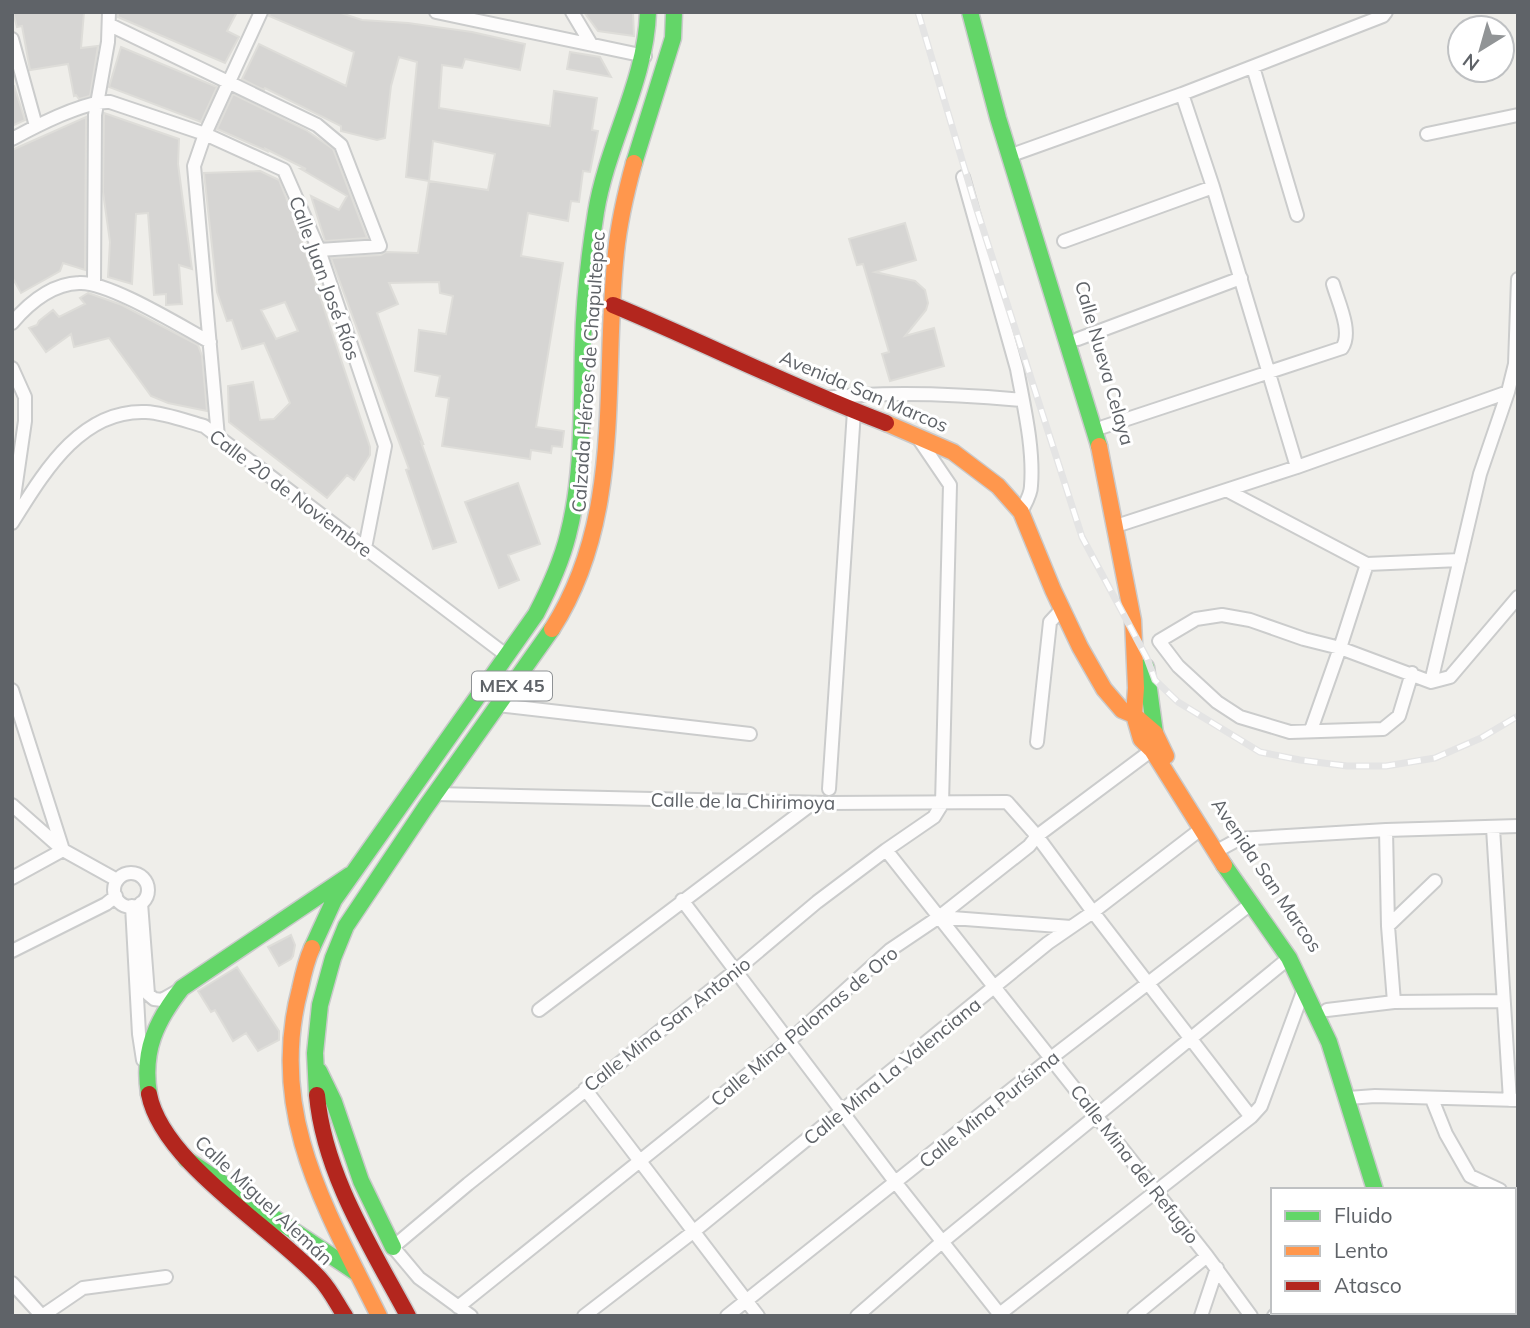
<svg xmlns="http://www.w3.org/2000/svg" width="1530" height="1328" font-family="Mulish,sans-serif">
	<rect width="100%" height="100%" fill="#efeeea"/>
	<path fill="#d6d5d3" stroke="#deddd9" stroke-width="2" fill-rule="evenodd" d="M13 12H84L81 48 98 46 90 96 79 99 76 95 74 96 68 64 30 70 22 26 17 27Z
		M118 12H237L227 31 239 37 225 63 118 17Z
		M270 12H338L362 20 408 23 472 32 525 44 520 70 465 59 462 68 442 65 439 108 550 126 554 91 597 98 592 130 598 131 590 172 583 171 579 202 571 201 568 221 528 213 521 256 563 263 536 427 564 431 562 447 552 446 551 453 531 450 530 459 442 446 449 398 436 396 440 376 415 371 419 330 446 334 453 296 440 293 439 282 389 283 398 304 377 313 423 443 421 442 456 542 433 549 406 470 409 469 331 258 381 255 386 252 418 253 429 181 406 177 417 62 399 57 391 86 385 138 377 140 341 131V126L265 88 264 90 242 79 259 44 346 86 354 52 269 16ZM433 141 495 154 488 190 429 181Z
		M584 12H633L634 36 598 31Z
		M121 47 217 87 201 122 109 87Z
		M570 52 600 57 611 77 567 69Z
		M12 86H14L25 120 12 126Z
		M233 94 306 130 333 149 367 238 325 241 311 196 339 210 347 196 301 169H306L266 149 267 151 217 129Z
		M104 113 179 139 178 164 192 269 179 265 182 304 166 305V294L154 295 148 213 136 214 132 284 108 277 110 242 103 192Z
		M86 117 85 270 63 263 60 271 21 293 12 277V150Z
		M260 171 279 180 293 215 370 447V455L354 480 347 475 327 498 229 422 228 386 253 382 260 420 274 419 290 403 264 343 242 349 232 320 227 321 217 292 204 173ZM285 302 298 331 276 339 261 310Z
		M905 223 916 260 875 272 915 281 925 290 928 303 926 310 905 336 934 328 944 366 890 381 882 354 889 352 863 264 857 265 849 239Z
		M88 293 122 305 198 345 202 356 207 411 168 403 151 396 109 338 74 347 71 334 46 352 29 328 37 325 39 321 53 310 59 317 85 304 80 298Z
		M518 483 540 544 508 555 519 580 499 588 465 502Z
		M291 935 295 945 293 956 291 959 279 966 268 947Z
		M237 967 279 1031V1040L258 1051 246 1033 233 1041 215 1010 211 1012 198 991Z"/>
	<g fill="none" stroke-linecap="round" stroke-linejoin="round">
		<g stroke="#cbcccc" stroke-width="16">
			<path id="street" d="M436 12 645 56
				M572 12 591 44
				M110 25 317 125 341 145 380 246 319 250
				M12 39 36 126
				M1253 67 1297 215
				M1182 94 1213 187 1297 467
				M1427 134 1518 115
				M12 139C34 127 86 100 110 102L205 134 284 170 319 250 385 446 365 548
				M1009 156 1182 94 1383 16 1386 12
				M963 177 1017 369C1024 407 1034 448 1031 486 1031 495 1025 504 1021 512
				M1064 241 1213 187
				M94 284 95 115 108 42 109 12
				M12 323C29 303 51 284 79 283 108 281 182 327 210 342
				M1078 339 1241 278
				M12 368 25 397V421L12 511
				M824 398C890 391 957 394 1022 400
				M1103 427 1342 348C1353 332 1338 302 1333 284
				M218 437 194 166 205 134 261 12
				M1228 491 1367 564 1460 560
				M12 523C43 474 80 409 146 412 165 413 186 421 204 426L506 655
				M1116 526 1297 467 1508 392
				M1412 673 1399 716 1383 729 1290 732 1240 717 1217 702 1178 666 1159 641 1196 619 1222 615 1250 620 1304 639 1340 648 1431 682 1450 677 1518 597
				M1431 682 1480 474 1508 392 1515 364 1518 279
				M12 690 63 850 12 878
				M498 705 750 734
				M1311 730 1340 648 1367 564
				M1037 742 1050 622 1062 609
				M829 789 854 411
				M435 794 828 803 1007 802 1037 836 1093 912 1251 1117
				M12 805 63 850 117 880
				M1493 828 1510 1100
				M1386 830 1388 926 1394 1002
				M886 850 1207 1256 1251 1316
				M1215 852 1239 839 1386 830 1518 826
				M114 890a17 17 0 1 1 34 0a17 17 0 1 1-34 0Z
				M682 900 896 1183 1001 1316
				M141 903 148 994 154 999 162 1000 176 992
				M132 906 139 1034 143 1060
				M939 917 1071 927
				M1388 926 1435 881
				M12 951 106 904 116 896
				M539 1010 813 803
				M1327 1010 1394 1002 1503 1001
				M585 1089 758 1316
				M1348 1098 1375 1096 1518 1100
				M1432 1099 1446 1134 1470 1176 1500 1190
				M1514 1196 1518 1198
				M12 1283 42 1316
				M458 1307 788 1042 890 950 939 917 1029 846 1037 836 1152 750
				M1292 1312 1294 1316
				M42 1316 83 1288 166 1277
				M471 1316 419 1278 393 1247 468 1184 735 971 817 902 886 850 934 817 942 804 950 485 916 435
				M584 1316 693 1232 1048 943 1093 912 1201 829
				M727 1316 1051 1058 1252 903
				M857 1316 942 1242 1289 958
				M997 1316 1251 1117 1261 1106 1304 989
				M1134 1316 1207 1256
				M1201 1316 1217 1268
				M1274 1316 1278 1312"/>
		</g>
		<g stroke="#cacacb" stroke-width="19">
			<path id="fast" d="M970 12 998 118 1099 446
				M634 163 673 38 674 12
				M1146 667 1155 733
				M1224 865 1289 958 1329 1042 1375 1190
				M312 948 334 900 536 614C549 589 561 563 568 535 584 473 581 409 583 345 584 300 589 256 596 212 607 144 646 81 648 12
				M319 1071 334 1102 361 1181 393 1247
				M149 1094C142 1051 156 1021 182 988L350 875
				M317 1095 315 1053 320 1005 333 958 346 926 425 808 552 629
				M186 1159 357 1273
				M1431 1312 1432 1316"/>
		</g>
		<g stroke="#cacacb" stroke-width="19">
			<path id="slow" d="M886 423 953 452 998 486 1021 512 1053 590 1080 647 1104 689 1122 710 1134 715 1155 733 1166 756
				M1099 446 1133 620 1136 688 1134 715 1141 739 1152 750 1224 865
				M552 629C625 515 602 380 616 252 619 222 626 192 634 163
				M312 948C306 961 303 975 300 989 267 1113 326 1209 379 1316"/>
		</g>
		<g stroke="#cacacb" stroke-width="19">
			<path id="jam" d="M613 305C705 343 793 388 886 423
				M149 1094C162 1163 275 1229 321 1280 331 1291 337 1304 345 1316
				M317 1095C324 1174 371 1247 408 1316"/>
		</g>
		<use href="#street" stroke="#fdfcfc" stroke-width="12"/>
		<use href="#fast" stroke="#63d668" stroke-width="16"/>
		<use href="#slow" stroke="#ff974d" stroke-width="16"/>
		<use href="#jam" stroke="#b3261e" stroke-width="16"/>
		<g stroke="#e4e4e4" stroke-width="7">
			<path id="rail" d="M918 12 976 207 1082 537 1147 658 1155 680 1178 702 1260 752 1300 760 1347 766H1386L1435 758 1481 738 1518 716"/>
		</g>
		<use href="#rail" stroke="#fff" stroke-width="4.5" stroke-dasharray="13" stroke-linecap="butt"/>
	</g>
	<g text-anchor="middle" stroke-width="6" stroke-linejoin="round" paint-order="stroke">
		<rect fill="#fff" stroke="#8f9295" stroke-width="2" x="472" y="671.5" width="80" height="29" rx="5"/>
		<g font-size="18" font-weight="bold" fill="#5f6368">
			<text x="512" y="692">MEX 45</text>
		</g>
		<g font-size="19" fill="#5f6368" stroke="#fff">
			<text transform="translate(325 278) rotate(70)" y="7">Calle Juan José Ríos</text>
			<text transform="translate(1105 363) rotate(74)" y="7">Calle Nueva Celaya</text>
			<text transform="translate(588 372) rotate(-86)" y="7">Calzada Héroes de Chapultepec</text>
			<text transform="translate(864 391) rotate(23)" y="7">Avenida San Marcos</text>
			<text transform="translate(291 493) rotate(37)" y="7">Calle 20 de Noviembre</text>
			<text transform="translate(743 801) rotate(1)" y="7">Calle de la Chirimoya</text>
			<text transform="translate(1267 875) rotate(56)" y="7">Avenida San Marcos</text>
			<text transform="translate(667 1024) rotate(-38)" y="7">Calle Mina San Antonio</text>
			<text transform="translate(804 1026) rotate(-40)" y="7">Calle Mina Palomas de Oro</text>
			<text transform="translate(892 1071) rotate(-39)" y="7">Calle Mina La Valenciana</text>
			<text transform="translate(989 1109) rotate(-39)" y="7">Calle Mina Purísima</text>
			<text transform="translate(1135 1164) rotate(52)" y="7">Calle Mina del Refugio</text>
			<text transform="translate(264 1200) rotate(43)" y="7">Calle Miguel Alemán</text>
		</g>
	</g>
	<rect width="1530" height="1328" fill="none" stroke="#5f6368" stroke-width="28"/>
	<rect x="1271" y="1188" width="245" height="126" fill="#ffffff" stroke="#bfc1c3" stroke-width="2"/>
	<rect x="1285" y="1211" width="35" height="10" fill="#63d668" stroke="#bfc1c3" stroke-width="2"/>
	<text x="1334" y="1223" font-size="21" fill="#5f6368">Fluido</text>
	<rect x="1285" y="1246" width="35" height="10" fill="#ff974d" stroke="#bfc1c3" stroke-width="2"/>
	<text x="1334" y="1258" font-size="21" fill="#5f6368">Lento</text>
	<rect x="1285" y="1281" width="35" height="10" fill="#b3261e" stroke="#bfc1c3" stroke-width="2"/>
	<text x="1334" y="1293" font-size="21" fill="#5f6368">Atasco</text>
	<g transform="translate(1481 49) rotate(217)"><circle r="33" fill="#ffffff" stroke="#bfc1c3" stroke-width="2"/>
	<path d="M0-5L12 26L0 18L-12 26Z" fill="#919496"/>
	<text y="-10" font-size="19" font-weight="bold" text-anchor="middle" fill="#5f6368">N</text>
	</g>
</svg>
